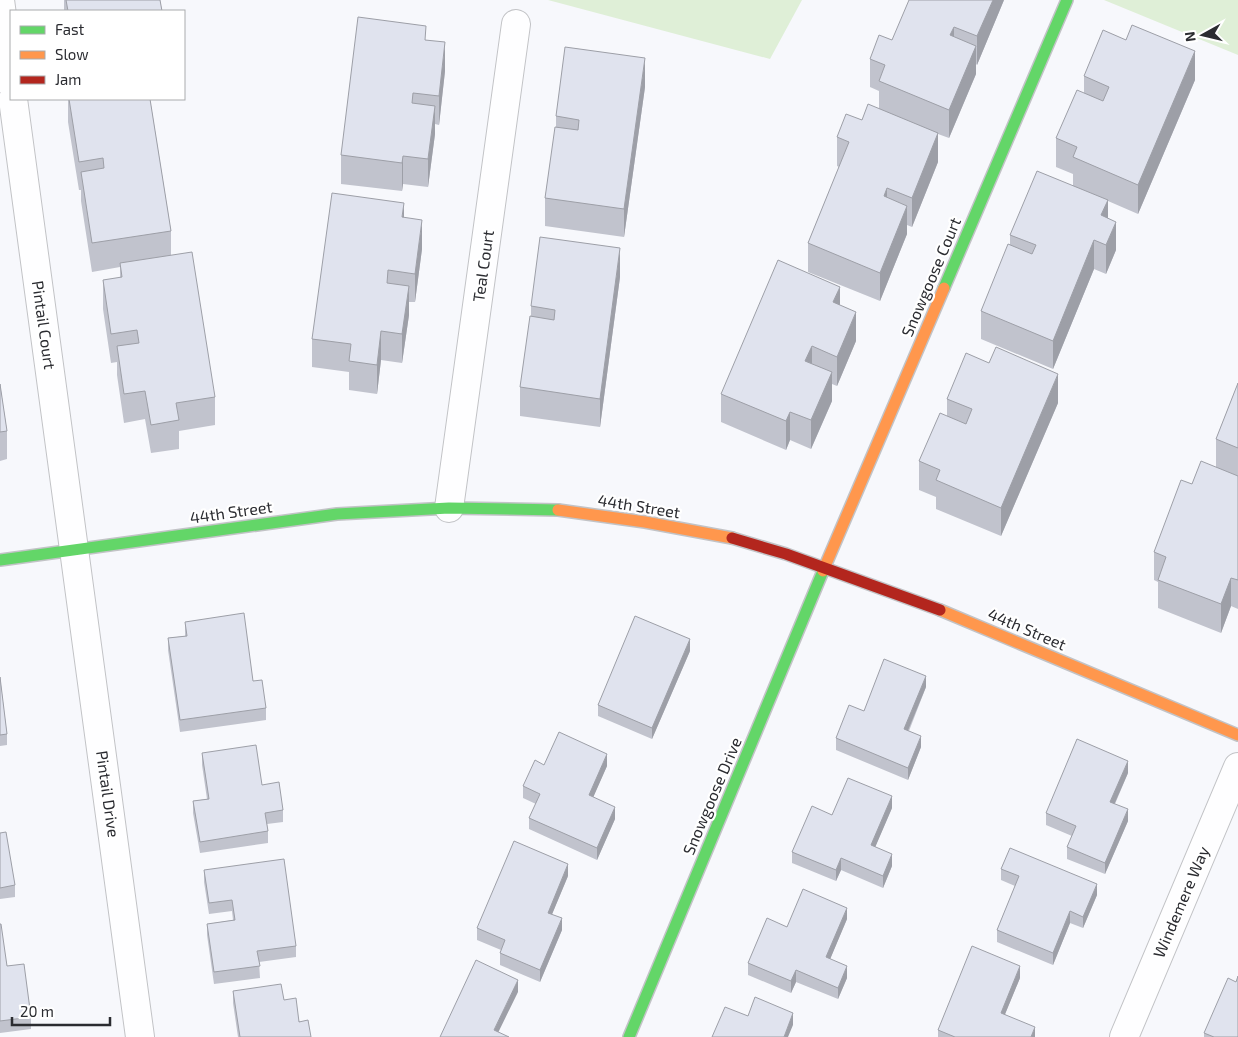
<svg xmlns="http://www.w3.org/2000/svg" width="1238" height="1037" font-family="'Exo 2',sans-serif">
	<rect width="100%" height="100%" fill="#f7f8fc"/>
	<path fill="#dfefd7" d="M548 0H802L770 59Z
		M1104 0H1238V55Z"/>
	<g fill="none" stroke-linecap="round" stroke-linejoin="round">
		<g stroke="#c2c3c6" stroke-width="30">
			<path id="street" d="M0 0 11 83
				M13 99 140 1037
				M449 508 516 24
				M1124 1037 1238 767"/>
		</g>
		<g stroke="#c2c3c6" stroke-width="14">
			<path id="fast" d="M944 288 1067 0
				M0 560 337 514 449 508 558 510
				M629 1037 823 571"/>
		</g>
		<g stroke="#c2c3c6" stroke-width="14">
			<path id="slow" d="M558 510 645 522 732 538
				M823 571 944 288
				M940 610 1238 735"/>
		</g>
		<g stroke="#c2c3c6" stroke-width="14">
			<path id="jam" d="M732 538 786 554 940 610"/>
		</g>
		<use href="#street" stroke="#fefeff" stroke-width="28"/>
		<use href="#fast" stroke="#63d668" stroke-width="11"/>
		<use href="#slow" stroke="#ff974d" stroke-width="11"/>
		<use href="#jam" stroke="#b3261e" stroke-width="11"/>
	</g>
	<path fill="#c1c3cd" d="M64 0H160L162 11H64Z
		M1004 0 977 65 976 64V74L949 138 938 134V162L912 227 907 225V234L880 301 808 272V243L839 167 837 166V137L879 109V91L870 87V59L892 40Z
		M426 40 445 71 439 125 435 124V134L428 187 403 184 402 191 341 184V155Z
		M1084 76 1195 80 1138 214 1108 201V218L1116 250 1106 274 1094 269 1053 369 981 339V311L1010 245V235L1073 186V174L1056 167V138L1084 93Z
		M645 87 624 237 545 226V198L556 127V116Z
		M68 99H150L171 231V255L215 397V425L179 431V449L151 453 145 419 124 423 117 375V362L111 363 103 309V280L120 278V267L92 272 81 201V190H79L68 122Z
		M404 218 422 249 415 302H409V315L402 363 381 360 377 394 349 390V372L312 367V339Z
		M620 277 600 427 520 416V387L531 317V306Z
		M840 305 856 341 837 386 832 384V401L811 449 790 440 786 450 721 422V394Z
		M989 363 1058 403 1001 536 936 509V497L919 490V461L947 416V399Z
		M1238 383V609L1231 606 1221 633 1158 608V582L1154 580V552L1192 484 1216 467V439Z
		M0 384 7 431V459L0 461Z
		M185 622 253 681 266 708V720L180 732 168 650V638L185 636Z
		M690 651 652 739 598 716V705Z
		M0 677 7 734V745L0 746Z
		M926 687 909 731 921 747 908 780 836 750V738L864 711Z
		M202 753 262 785 283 810V822L267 824 268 831V843L200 853 193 813V801L207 799 202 765Z
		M544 765 607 766 593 797 615 819 597 860 529 829V818L536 804 523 798V786Z
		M1128 773 1115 804 1128 821 1105 874 1067 859V847L1072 836 1046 825V813Z
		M892 808 875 847 892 866 883 888 841 870 836 881 792 863V852L832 815Z
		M0 833 15 885V897L0 899Z
		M1001 869 1097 895 1083 928 1070 923 1053 965 997 942V930L1015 886 1001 880Z
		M204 870 296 946V957L259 962 260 978 214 984 207 935V924L233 920 232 911 209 914 204 882Z
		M568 876 552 914 562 930 540 982 500 965V953L501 950 477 940V928Z
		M847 919 830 959 847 978 838 999 796 982 791 993 748 975V963L787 927Z
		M0 924 7 966 31 1017V1029L0 1033Z
		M1020 978 1005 1014 1035 1037H938V1030Z
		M233 991 284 1000 311 1037H238L233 1003Z
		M1204 1033 1238 1037H1204Z"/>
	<path fill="#9d9fa7" d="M993 0H1004L977 65V36Z
		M954 27V55L950 35Z
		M445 42V71L439 125V96Z
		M976 46V74L949 138V110Z
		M1195 51V80L1138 214V185Z
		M645 58V87L624 237V209Z
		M435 106V134L428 187V159Z
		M938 133V162L912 227V198Z
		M403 156V184L402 191V163Z
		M887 188V216L884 196Z
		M1108 200V229L1101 244V215Z
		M404 203V232L402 217Z
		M907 206V234L880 301V273Z
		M422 220V249L415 302V274Z
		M1116 222V250L1106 274V245Z
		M1094 240V269L1053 369V341Z
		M620 248V277L600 427V399Z
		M409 286V315L402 363V334Z
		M840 287V315L833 302Z
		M856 312V341L837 386V357Z
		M381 331V360L377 394V365Z
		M812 346V375L805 361Z
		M832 372V401L811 449V420Z
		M1058 374V403L1001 536V508Z
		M790 412V440L786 450V421Z
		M1231 578V606L1221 633V604Z
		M690 639V651L652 739V728Z
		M926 676V687L904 740V729Z
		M921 736V747L908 780V768Z
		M607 754V766L589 807V795Z
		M1128 761V773L1110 814V802Z
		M892 796V808L871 857V845Z
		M615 807V819L597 860V848Z
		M1128 809V821L1105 874V863Z
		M892 854V866L883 888V876Z
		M841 858V870L836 881V870Z
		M568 864V876L548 924V913Z
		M1097 884V895L1083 928V917Z
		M847 908V919L826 969V957Z
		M1070 911V923L1053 965V953Z
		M562 918V930L540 982V970Z
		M847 966V978L838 999V988Z
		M1020 966V978L1001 1024V1013Z
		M796 970V982L791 993V981Z
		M518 980V992L496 1037 494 1030Z
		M793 1013V1025L788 1037H784Z
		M1035 1027V1037H1031Z"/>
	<path fill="#e0e3ee" stroke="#9d9fa7" d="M66 0H160L162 11H68Z
		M909 0H993L977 36 954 27 950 35 976 46 949 110 879 81 885 65 870 59 879 35 892 40Z
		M358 17 426 26 425 40 445 42 439 96 413 93 412 103 435 106 428 159 403 156 402 163 341 155Z
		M1132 25 1195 51 1138 185 1073 157 1077 147 1056 138 1077 90 1103 101 1109 87 1084 76 1103 30 1126 40Z
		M565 47 645 58 624 209 545 198 555 127 578 130 579 120 556 116Z
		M69 99H150L171 231 92 243 81 172 104 168 103 158 79 162Z
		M868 104 938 133 912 198 887 188 884 196 907 206 880 273 808 243 849 142 837 137 846 114 862 120Z
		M1037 171 1108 200 1101 215 1116 222 1106 245 1094 240 1053 341 981 311 1008 244 1032 254 1036 245 1010 235Z
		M332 193 404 203 402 217 422 220 415 274 388 270 387 283 409 286 402 334 381 331 377 365 349 361 351 344 312 339Z
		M540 237 620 248 600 399 520 387 530 316 554 320 555 310 531 306Z
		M192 252 215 397 176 403 179 420 151 425 145 391 124 394 117 346 139 343 137 330 111 334 103 280 122 277 120 263Z
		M778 260 840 287 833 302 856 312 837 357 812 346 805 361 832 372 811 420 790 412 786 421 721 394Z
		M996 347 1058 374 1001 508 936 480 940 470 919 461 940 413 966 424 972 409 947 399 966 353 989 363Z
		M1238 383V448L1216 439Z
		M0 384 7 431 0 432Z
		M1201 461 1238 476V580L1231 578 1221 604 1158 580 1166 557 1154 552 1181 480 1192 484Z
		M244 613 253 681 262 680 266 708 180 720 168 638 187 636 185 622Z
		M635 616 690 639 652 728 598 705Z
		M884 659 926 676 904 729 921 736 908 768 836 738 849 705 864 711Z
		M0 677 7 734 0 735Z
		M559 732 607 754 589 795 615 807 597 848 529 818 540 794 523 786 535 760 544 765Z
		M1077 739 1128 761 1110 802 1128 809 1105 863 1067 847 1076 826 1046 813Z
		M256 745 262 785 279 782 283 810 265 813 268 831 200 842 193 801 209 799 202 753Z
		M848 778 892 796 871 845 892 854 883 876 841 858 836 870 792 852 812 806 832 815Z
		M6 832 15 885 0 888V833Z
		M514 841 568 864 548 913 562 918 540 970 500 953 505 940 477 928Z
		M1010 848 1097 884 1083 917 1070 911 1053 953 997 930 1019 876 1001 869Z
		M284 859 296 946 257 951 260 966 214 972 207 924 235 920 232 900 209 903 204 870Z
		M803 889 847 908 826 957 847 966 838 988 796 970 791 981 748 963 767 918 787 927Z
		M0 924H1L7 966 24 964 31 1017 0 1021Z
		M972 946 1020 966 1001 1013 1035 1027 1031 1037H955L938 1030Z
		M476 960 518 980 494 1030 509 1037H440Z
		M1238 976V1037H1214L1204 1033 1228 978 1236 982Z
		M281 984 284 1000 296 998 299 1022 308 1020 311 1037H240L233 991Z
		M755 997 793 1013 784 1037H712L725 1007 748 1016Z"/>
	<g text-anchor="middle" stroke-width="4.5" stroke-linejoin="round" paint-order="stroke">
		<g font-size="16" fill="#2b2c31" stroke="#fff">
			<text transform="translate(483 266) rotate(-82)" y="6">Teal Court</text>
			<text transform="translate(931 277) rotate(-67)" y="6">Snowgoose Court</text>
			<text transform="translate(44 325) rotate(82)" y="6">Pintail Court</text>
			<text transform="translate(639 506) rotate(9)" y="6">44th Street</text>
			<text transform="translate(231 512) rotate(-8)" y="6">44th Street</text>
			<text transform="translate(1027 629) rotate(23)" y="6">44th Street</text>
			<text transform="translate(108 794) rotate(82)" y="6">Pintail Drive</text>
			<text transform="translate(712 796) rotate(-67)" y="6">Snowgoose Drive</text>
			<text transform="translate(1181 902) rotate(-67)" y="6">Windemere Way</text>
		</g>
	</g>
	<rect x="10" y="10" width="175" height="90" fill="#ffffff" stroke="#aaabad"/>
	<rect x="20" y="26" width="25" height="8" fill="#63d668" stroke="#aaabad"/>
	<text x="55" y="35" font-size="15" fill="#2b2c31">Fast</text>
	<rect x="20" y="51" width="25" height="8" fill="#ff974d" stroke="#aaabad"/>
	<text x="55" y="60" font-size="15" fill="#2b2c31">Slow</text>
	<rect x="20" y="76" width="25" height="8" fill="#b3261e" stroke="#aaabad"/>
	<text x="55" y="85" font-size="15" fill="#2b2c31">Jam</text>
	<g transform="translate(1203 35) rotate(262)" stroke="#ffffff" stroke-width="4" paint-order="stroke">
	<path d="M0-4L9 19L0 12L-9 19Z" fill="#2b2c31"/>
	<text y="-8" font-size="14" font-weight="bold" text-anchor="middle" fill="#2b2c31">N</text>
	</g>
	<path d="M12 1017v8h98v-8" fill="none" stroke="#2b2c31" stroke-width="2.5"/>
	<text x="20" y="1017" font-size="15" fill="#2b2c31" stroke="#ffffff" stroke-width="4" paint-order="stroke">20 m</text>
</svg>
